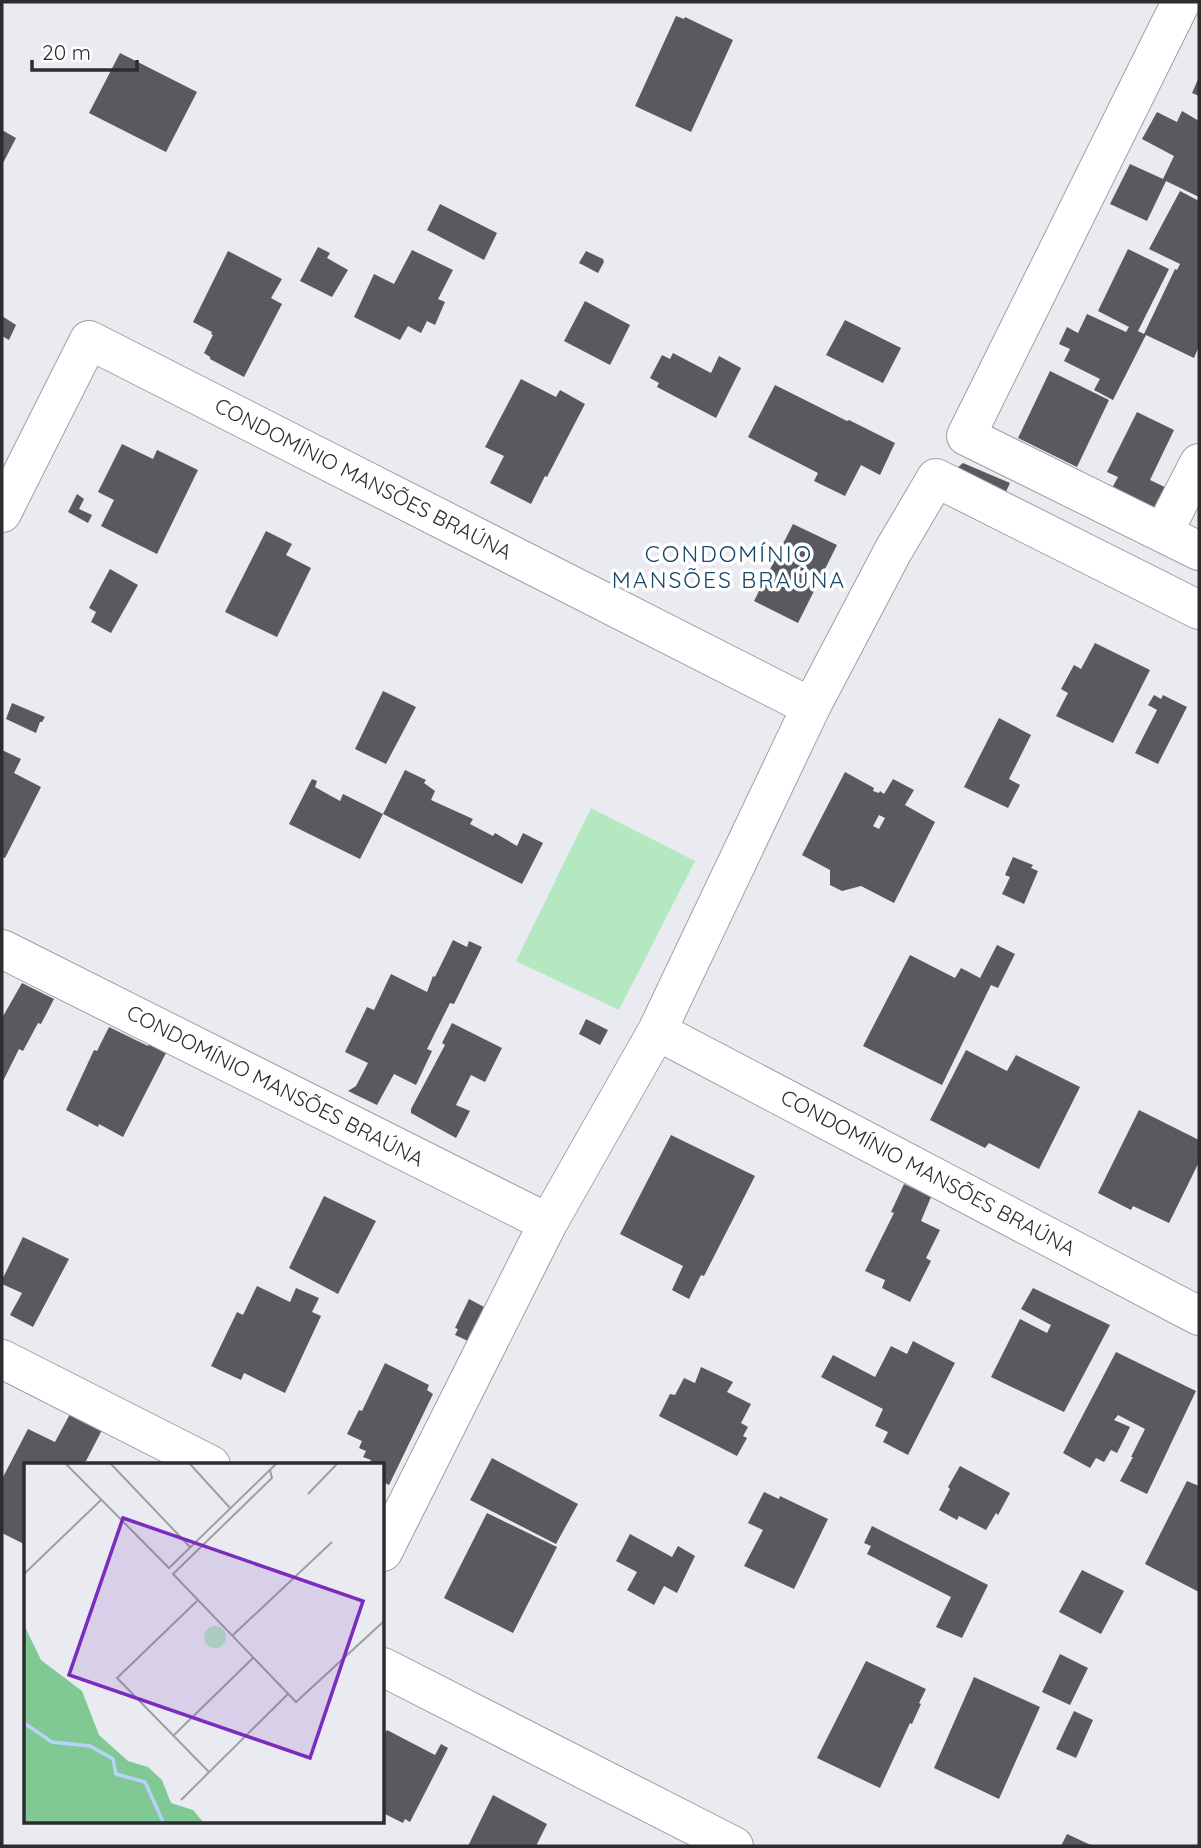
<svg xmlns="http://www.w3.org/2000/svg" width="1201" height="1848" font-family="Quicksand,sans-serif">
	<rect width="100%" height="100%" fill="#e9ebf1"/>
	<path fill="#b4e8c1" d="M591 808 695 861 619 1010 516 961Z"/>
	<path fill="#585a5f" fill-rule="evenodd" d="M676 16 684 19 685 17 733 40 691 132 635 106Z
		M120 53 197 92 166 152 89 113Z
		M1199 77V96L1192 93Z
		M1182 111 1199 121V197L1166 181 1147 221 1110 204 1130 164 1163 179 1174 156 1142 139 1157 112 1177 122Z
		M2 130 16 138 2 165Z
		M1180 191 1199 201V346L1194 358 1144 334 1175 269 1177 270 1180 264 1149 249Z
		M440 204 497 233 484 260 427 230Z
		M318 247 330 253 327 258 348 270 332 297 300 281Z
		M1128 249 1169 269 1138 331 1146 335 1113 400 1094 390 1100 379 1064 361 1070 349 1059 344 1067 327 1078 333 1087 314 1126 332 1129 327 1098 311Z
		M412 250 453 270 438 299 445 302 435 325 427 321 421 333 408 326 400 340 354 317 374 274 394 284Z
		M228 251 282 279 271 298 282 304 244 377 210 359V357L204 353 213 335 211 334 212 332 193 322Z
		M586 251 603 259 604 262 598 273 579 263Z
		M585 301 630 325 610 365 564 341Z
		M2 316 16 325 9 340 2 336Z
		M845 320 901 348 883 383 826 355Z
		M673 353 711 373 719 356 741 368 716 418 657 387 659 383 650 378 662 355 670 359Z
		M1050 371 1109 400 1077 467 1018 438Z
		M521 379 556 397 560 390 585 404 547 477 545 476 531 504 490 483 504 456 485 447Z
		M775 385 847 421 849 420 895 443 880 475 861 465 845 496 814 481 818 473 748 437Z
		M1137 412 1174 430 1150 480 1169 489 1157 514 1112 488 1118 477 1107 472Z
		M122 444 153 459 157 450 198 470 157 554 101 526 114 500 98 492Z
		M963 463 1010 483 1005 494 956 469Z
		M77 494 84 499 79 509 92 515 88 523 68 512Z
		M793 524 837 545 798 623 754 601Z
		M266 531 292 544 286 555 311 568 277 637 225 612Z
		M110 569 138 585 111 633 91 622 96 612 89 608Z
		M1095 643 1150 670 1113 743 1056 716 1068 693 1061 689 1074 665 1081 669Z
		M383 691 416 707 386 764 355 749Z
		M1154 695 1161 699 1163 695 1187 707 1158 764 1135 753 1157 710 1148 705Z
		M12 703 45 717 42 722H40L36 733 6 719Z
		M999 718 1031 735 1009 779 1020 785 1008 808 964 787Z
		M2 750 21 759 14 773 41 787 5 858 2 857Z
		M405 770 426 780 424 783 435 791 431 800 473 819 470 824 493 836 495 833 517 846 523 833 543 843 522 884 383 814 360 859 289 824 312 779 317 781 315 787 340 801 343 794 383 814Z
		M845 772 874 788 873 791 879 793 880 791 884 794 893 779 914 790 905 805 935 822 894 903 861 886 842 891 830 885V870L802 855ZM879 815 885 818 879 829 873 826Z
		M1013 857 1033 865 1031 868 1038 871 1024 904 1002 894 1010 877 1005 875Z
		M453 940 467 947 469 941 482 947 454 1004 450 1003 427 1049 432 1051 416 1085 394 1074 377 1105 348 1091 356 1086 368 1063 345 1052 367 1007 374 1010 391 974 427 992 433 976 435 977Z
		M997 945 1015 954 998 988 991 985 942 1085 863 1046 910 955 955 978 961 968 980 978Z
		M22 983 54 999 41 1024 38 1023 23 1051 19 1049 2 1083V1018Z
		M586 1019 608 1030 600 1045 579 1034Z
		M452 1023 502 1048 485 1082 471 1075 456 1105 470 1111 456 1138 411 1113V1109L445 1045 442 1043Z
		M109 1027 148 1046 149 1044 166 1053 123 1137 99 1124 98 1127 66 1110 94 1050 97 1051Z
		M966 1050 1007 1071 1016 1055 1080 1087 1039 1169 989 1143 985 1148 930 1120Z
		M1139 1110 1199 1140V1162L1169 1223 1133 1206 1131 1210 1098 1193Z
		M671 1135 755 1176 704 1276 701 1275 689 1299 672 1290 683 1266 620 1234Z
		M904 1184 931 1197 921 1221 940 1230 926 1258 931 1261 910 1302 882 1288 885 1280 865 1271 894 1213 891 1212Z
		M324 1196 376 1221 338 1294 289 1268Z
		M23 1237 69 1259 33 1327 10 1315 22 1293 2 1284V1280Z
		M257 1286 290 1302 296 1288 319 1298 312 1312 321 1316 285 1393 244 1373 241 1380 211 1366 237 1312 243 1315Z
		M1033 1288 1110 1325 1064 1412 991 1377 1020 1319 1047 1333 1051 1325 1021 1309Z
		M469 1299 484 1307 468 1341 455 1335 458 1329 455 1328Z
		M913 1341 955 1363 908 1455 883 1442 888 1432 875 1426 883 1409 821 1377 833 1355 875 1377 891 1346 907 1354Z
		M1116 1352 1196 1391 1147 1494 1120 1481 1133 1457H1131L1145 1429 1118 1415 1114 1420 1130 1427 1117 1453 1111 1450 1104 1462 1096 1458 1090 1468 1063 1453Z
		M385 1363 429 1385 427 1390 433 1394 389 1485 383 1482V1465H369L371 1460 363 1457 366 1451 359 1448 362 1441 347 1434 359 1410 362 1411Z
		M701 1367 733 1382 727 1392 751 1404 741 1423 748 1427 743 1436 747 1438 737 1456 659 1416 670 1394 675 1395 684 1378 695 1383Z
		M70 1414 102 1430 86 1461H85L83 1465H26V1545L2 1533V1479L28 1429 55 1442Z
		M492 1458 578 1504 556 1544 470 1500Z
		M960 1466 1010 1493 998 1515 996 1513 986 1530 959 1516 957 1520 939 1510 950 1489 948 1487Z
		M1187 1481 1199 1486V1592L1145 1564Z
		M764 1492 779 1499 780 1496 828 1519 794 1589 744 1566 763 1530 748 1523Z
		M487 1513 557 1547 513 1633 444 1598Z
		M872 1526 988 1585 962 1638 936 1627 951 1597 867 1554 871 1546 864 1543Z
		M630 1534 672 1557 678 1546 695 1556 677 1593 664 1586 654 1605 627 1590 637 1572 616 1561Z
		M1082 1570 1124 1591 1101 1634 1059 1612Z
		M1060 1654 1088 1668 1070 1705 1042 1692Z
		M866 1661 926 1689 919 1703 921 1704 912 1724 910 1723 880 1788 817 1758Z
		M974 1677 1040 1707 999 1799 934 1768Z
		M1074 1711 1093 1720 1076 1758 1056 1749Z
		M387 1730 435 1755 441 1744 448 1748 410 1822 405 1819 403 1823 383 1813V1737Z
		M493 1795 547 1824 536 1846H468Z
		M1067 1834 1093 1846H1061Z"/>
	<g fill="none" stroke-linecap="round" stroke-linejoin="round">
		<g stroke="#9da0a4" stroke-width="40">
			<path id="minor" d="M1181 2 966 436 1199 551
				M2 513 89 340 811 707
				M1163 533 1199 463
				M2 949 548 1223
				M657 1031 1199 1316
				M2 1359 211 1465
				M383 1552 548 1223 657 1031 811 707 893 551 936 478 1199 610
				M383 1667 734 1846"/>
		</g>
		<use href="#minor" stroke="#fff" stroke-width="38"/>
	</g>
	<g text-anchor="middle" stroke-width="7" stroke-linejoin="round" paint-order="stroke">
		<g font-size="21" fill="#2c2d2f" stroke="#fff">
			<text transform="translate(363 479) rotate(27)" y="7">CONDOMÍNIO MANSÕES BRAÚNA</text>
			<text transform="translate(275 1086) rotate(27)" y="7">CONDOMÍNIO MANSÕES BRAÚNA</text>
			<text transform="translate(928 1173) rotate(28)" y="7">CONDOMÍNIO MANSÕES BRAÚNA</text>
		</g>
		<g font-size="23" letter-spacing="2" fill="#17476b" stroke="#fff">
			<text x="729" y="562">CONDOMÍNIO<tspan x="729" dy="26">MANSÕES BRAÚNA</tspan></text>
		</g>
	</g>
	<g transform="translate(24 1463)">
		<rect width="360" height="360" fill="#e9ebf1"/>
		<path d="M180 174a11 11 0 1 1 22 0a11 11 0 1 1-22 0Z" fill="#b4e8c1"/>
		<path d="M0 162 17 197 58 228 75 272 104 298 124 304 138 317 147 340 169 347 179 359H0Z" fill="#80c995"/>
		<path fill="none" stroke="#b8d1f9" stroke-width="3.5" d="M0 260 28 279 66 283 89 296 92 311 121 319 139 359"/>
		<path fill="none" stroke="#9d9fa3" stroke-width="2" d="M42 1 145 105 252 1M87 1 166 84M166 1 206 45M246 7 248 15 149 111 272 239 359 159M284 31 313 1M0 111 77 37M173 138 93 215 185 309M209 172 308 79M149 273 229 195M157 337 264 231"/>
		<path fill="#7b2cbf" fill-opacity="0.15" stroke="#7b2cbf" stroke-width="3.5" d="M99 55 339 138 286 295 45 212Z"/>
		<rect width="360" height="360" fill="none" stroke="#2c2d2f" stroke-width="3.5"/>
	</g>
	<rect width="1201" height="1848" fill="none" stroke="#2c2d2f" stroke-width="7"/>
	<path d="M32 60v10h105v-10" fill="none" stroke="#2c2d2f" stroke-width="3.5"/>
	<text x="42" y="60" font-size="21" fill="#2c2d2f" stroke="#ffffff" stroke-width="5" paint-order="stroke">20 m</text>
</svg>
